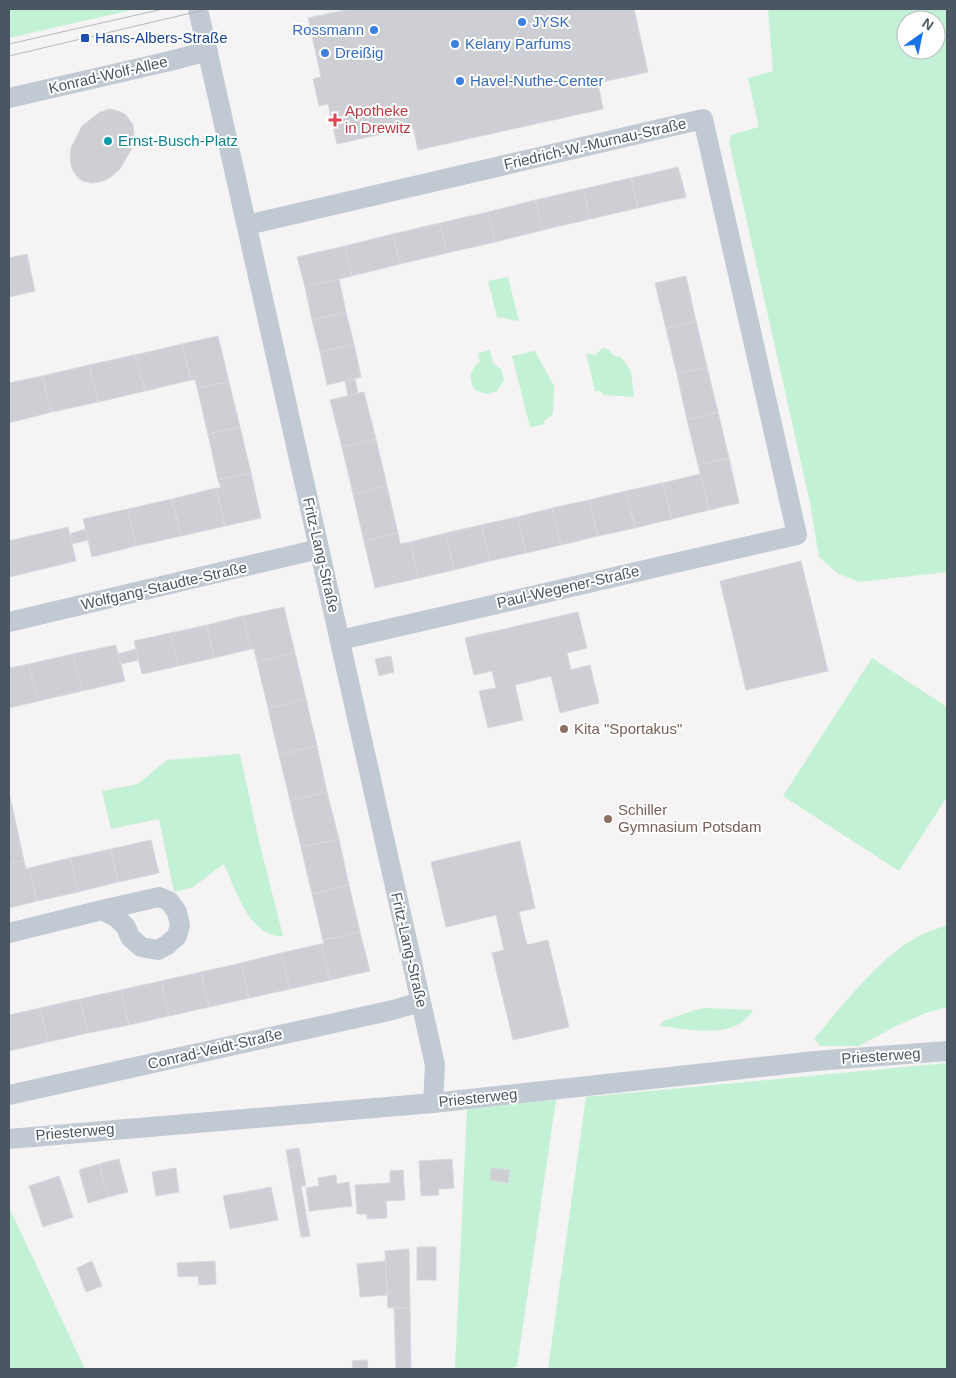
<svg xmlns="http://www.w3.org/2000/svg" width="956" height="1378" font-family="Arial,sans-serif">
	<rect width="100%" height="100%" fill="#f5f3f3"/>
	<path fill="#c3f1d5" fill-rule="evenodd" d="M9 9H136L9 38Z
		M768 9H947V572L859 582 837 573 819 557 810 503 729 142 731 135 759 127 748 78 773 71ZM906 20H936V50H906Z
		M508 277 519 321 497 317 488 281Z
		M603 348 608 349 614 356 621 357 631 371 634 397 604 395 601 391H595L586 353 595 355Z
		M490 350 493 363 501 369 504 380 497 391 488 394 476 391C468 381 469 369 480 362L478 353Z
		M535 351 554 386 553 414 544 421 545 424 530 427 512 356Z
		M872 658 947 707V797L899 871 783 796Z
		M240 754 258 837 283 936C250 939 235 888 224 864L193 887 174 892 159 819 111 829 102 791 138 784 167 760Z
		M947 925V1007L926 1013 896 1026 859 1046H820L814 1039C841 1007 876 962 912 940 922 934 936 929 947 925Z
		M705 1008 753 1010C735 1041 690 1029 660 1026L663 1021 695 1010Z
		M947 1063V1369H548L586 1097Z
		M556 1100 517 1367 495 1369H455L467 1109Z
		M9 1207 85 1369H9Z"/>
	<path fill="#cdcfd5" stroke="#d7d9de" d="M350 9H634L648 72 598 83 603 109 418 150 413 127 337 144 328 104 319 106 313 79 321 77 308 18Z
		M110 109 121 112 126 115 133 125 134 138 131 150 120 169 111 177 103 181 93 183 83 181 78 178 72 169 70 160 71 148 82 126 100 112Z
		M678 167 686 197 638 208 631 178Z
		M631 178 638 208 590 219 583 189Z
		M583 189 590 219 543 230 535 200Z
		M535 200 543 230 495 242 488 212Z
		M488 212 495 242 447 253 440 223Z
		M440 223 447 253 400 264 393 234Z
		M393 234 400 264 352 276 345 246Z
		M345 246 352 276 305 287 297 257Z
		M27 254 35 291 9 297V258Z
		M686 276 696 321 666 329 655 283Z
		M339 279 346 312 312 320 305 287Z
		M346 312 354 344 320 352 312 320Z
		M696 321 707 367 677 374 666 329Z
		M218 336 229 382 197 388 195 380H191L182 344Z
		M182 344 191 380 145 391 135 355Z
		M354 344 361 377 327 385 320 352Z
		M135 355 145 391 98 402 89 365Z
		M89 365 98 402 52 412 42 376Z
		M707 367 718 412 687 420 677 374Z
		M42 376 52 412 9 423V383Z
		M355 379 358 393 348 396 345 381Z
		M229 382 240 427 208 434 197 388Z
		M364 392 376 439 342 447 330 400Z
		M718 412 729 458 698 465 687 420Z
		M240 427 251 473 218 480 208 434Z
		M376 439 387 486 353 494 342 447Z
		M729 458 739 503 709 510 698 465Z
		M251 473 261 518 225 526 216 488H221L218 480Z
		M700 474 709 510 672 519 663 483Z
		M663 483 672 519 635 528 626 491Z
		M387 486 398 533 364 541 353 494Z
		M216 488 225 526 181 536 172 499Z
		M626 491 635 528 598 536 589 500Z
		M172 499 181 536 136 546 128 509Z
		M589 500 598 536 561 545 552 508Z
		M552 508 561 545 526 553 517 517Z
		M128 509 136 546 92 557 83 519Z
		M517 517 526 553 490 561 481 525Z
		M481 525 490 561 454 570 446 533Z
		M68 527 76 561 9 577V541Z
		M86 529 88 540 72 544 69 534Z
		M398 533 400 544 410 542 419 578 375 588 364 541Z
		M446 533 454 570 419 578 410 542Z
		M801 561 828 671 746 690 720 581Z
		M284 607 295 653 257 662 254 649H251L243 616Z
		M578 612 587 648 567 653 571 670 590 665 599 703 560 713 551 676 515 685 523 720 488 728 479 691 496 688 492 671 474 675 465 638Z
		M243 616 251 649 214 658 207 625Z
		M207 625 214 658 178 666 170 633Z
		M170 633 178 666 142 674 134 641Z
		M116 645 125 681 82 691 73 654Z
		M136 649 138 660 121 664 118 654Z
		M295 653 306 699 268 708 257 662Z
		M73 654 82 691 38 701 29 664Z
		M391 656 394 672 379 676 375 659Z
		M29 664 38 701 9 708V668Z
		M306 699 317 746 279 755 268 708Z
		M317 746 327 792 290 801 279 755Z
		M327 792 339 839 301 847 290 801Z
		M9 794 14 814 9 815Z
		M14 814 24 861 9 865V815Z
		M339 839 349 885 312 894 301 847Z
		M151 840 159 873 118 882 111 849Z
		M520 841 535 908 519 912 527 945 548 940 569 1027 513 1040 492 953 504 950 496 915 446 927 431 862Z
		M111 849 118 882 78 892 70 858Z
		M70 858 78 892 37 901 29 868Z
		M24 861 26 869 29 868 37 901 9 908V865Z
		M349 885 360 932 323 940 312 894Z
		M360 932 370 971 330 980 321 944H324L323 940Z
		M321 944 330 980 290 989 281 953Z
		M281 953 290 989 249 998 241 963Z
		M241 963 249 998 209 1007 201 972Z
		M201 972 209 1007 169 1016 161 981Z
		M161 981 169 1016 129 1025 121 990Z
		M121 990 129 1025 88 1033 80 999Z
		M80 999 88 1033 48 1042 40 1008Z
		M40 1008 48 1042 9 1051V1015Z
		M299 1148 302 1165 289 1167 286 1150Z
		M119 1159 128 1192 108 1197 99 1164Z
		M452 1159 454 1188 438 1189 439 1195 421 1196 419 1161Z
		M99 1164 108 1197 88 1203 79 1170Z
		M302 1165 306 1186H301L310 1236 301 1237 289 1167Z
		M176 1168 179 1192 156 1196 152 1172Z
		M491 1168 510 1170 508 1183 490 1180Z
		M403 1170 405 1200 386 1201 387 1218 367 1219V1214H357L355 1185 390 1183V1171Z
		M336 1175 337 1184 349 1182 352 1206 309 1211 306 1188 319 1186 318 1178Z
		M59 1176 73 1217 43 1227 29 1186Z
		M271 1187 278 1220 230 1229 223 1196Z
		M417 1247H436V1280H417Z
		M409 1249 410 1308H388L385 1251Z
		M92 1261 102 1286 86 1292 77 1268Z
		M215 1261 216 1284 199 1285 198 1276 178 1277 177 1263Z
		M385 1261 387 1295 360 1297 357 1264Z
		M394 1308H410L411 1369H396Z
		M367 1360 368 1369H353L352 1361Z"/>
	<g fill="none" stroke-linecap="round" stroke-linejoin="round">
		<path stroke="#c1cad2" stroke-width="20" d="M198 9 431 1047 435 1065 433 1103
			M9 98 170 61 208 51
			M247 225 703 119 797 535 340 640
			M9 622 319 549
			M9 933 102 910 159 897 169 901 177 912 180 925 177 936 167 945 158 950 141 947 130 937 126 927 116 917 102 910
			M9 1095 393 1010 420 1002
			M9 1139 433 1103 815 1061 947 1051"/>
		<path stroke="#b5b8bd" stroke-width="1" d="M9 44 163 9
			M9 56 208 9"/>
	</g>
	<g fill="#3f7fe0" stroke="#fff" stroke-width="2">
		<circle cx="522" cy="22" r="5"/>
		<circle cx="374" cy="30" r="5"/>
		<circle cx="455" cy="44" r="5"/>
		<circle cx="325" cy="53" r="5"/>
		<circle cx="460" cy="81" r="5"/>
	</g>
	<rect fill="#1a4fb4" stroke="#fff" stroke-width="2" x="80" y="33" width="10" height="10" rx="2.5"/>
	<path fill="#e0444e" stroke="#fff" stroke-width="2" d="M332.5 112.5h5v5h5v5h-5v5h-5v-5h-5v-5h5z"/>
	<circle fill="#0f9aa8" stroke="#fff" stroke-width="2" cx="108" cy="141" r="5"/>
	<g fill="#8d6e63" stroke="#fff" stroke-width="2">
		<circle cx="564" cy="729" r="5"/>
		<circle cx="608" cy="819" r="5"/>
	</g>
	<g text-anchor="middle" stroke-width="4" stroke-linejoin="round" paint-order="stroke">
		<g font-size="15" fill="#366cbe" stroke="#fff" text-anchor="start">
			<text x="532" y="27">JYSK</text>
			<text x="364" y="35" text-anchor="end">Rossmann</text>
			<text x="465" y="49">Kelany Parfums</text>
			<text x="335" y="58">Dreißig</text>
			<text x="470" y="86">Havel-Nuthe-Center</text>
		</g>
		<g font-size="15" fill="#164399" stroke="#fff" text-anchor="start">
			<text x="95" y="43">Hans-Albers-Straße</text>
		</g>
		<g font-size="15" fill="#4a5661" stroke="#fff">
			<text transform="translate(108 75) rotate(-13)" y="5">Konrad-Wolf-Allee</text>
			<text transform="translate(595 144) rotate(-13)" y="5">Friedrich-W.-Murnau-Straße</text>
			<text transform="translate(321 555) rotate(77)" y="5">Fritz-Lang-Straße</text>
			<text transform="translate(164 586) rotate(-13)" y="5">Wolfgang-Staudte-Straße</text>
			<text transform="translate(568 587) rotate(-13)" y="5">Paul-Wegener-Straße</text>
			<text transform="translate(409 950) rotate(77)" y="5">Fritz-Lang-Straße</text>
			<text transform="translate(215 1049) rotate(-13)" y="5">Conrad-Veidt-Straße</text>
			<text transform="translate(881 1056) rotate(-4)" y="5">Priesterweg</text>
			<text transform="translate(478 1098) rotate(-6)" y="5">Priesterweg</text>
			<text transform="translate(75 1132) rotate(-5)" y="5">Priesterweg</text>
		</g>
		<g font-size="15" fill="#be3a42" stroke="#fff" text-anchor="start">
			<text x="345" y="116">Apotheke<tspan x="345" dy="17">in Drewitz</tspan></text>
		</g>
		<g font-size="15" fill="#0d838f" stroke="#fff" text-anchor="start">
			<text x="118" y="146">Ernst-Busch-Platz</text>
		</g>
		<g font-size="15" fill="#785e54" stroke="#fff" text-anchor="start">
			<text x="574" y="734">Kita "Sportakus"</text>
			<text x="618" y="815">Schiller<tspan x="618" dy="17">Gymnasium Potsdam</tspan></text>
		</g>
	</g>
	<rect width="956" height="1378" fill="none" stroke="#4a5661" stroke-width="20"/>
	<g transform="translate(921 35) rotate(33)"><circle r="24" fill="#ffffff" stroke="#b7bbc0"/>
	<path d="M0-4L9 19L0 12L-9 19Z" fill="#1a73e8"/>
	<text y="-8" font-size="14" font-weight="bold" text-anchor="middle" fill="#4a5661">N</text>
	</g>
</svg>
